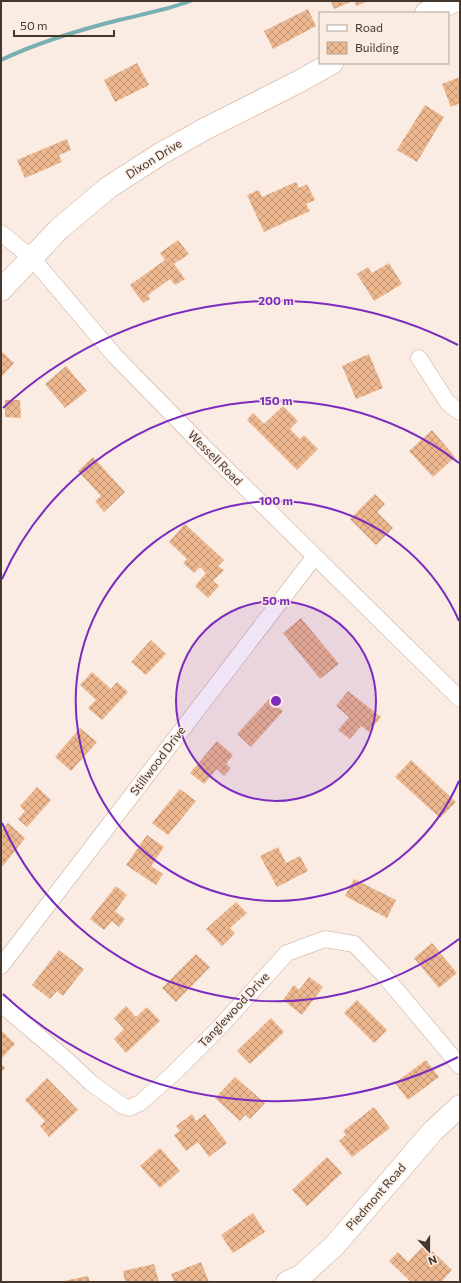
<svg xmlns="http://www.w3.org/2000/svg" width="461" height="1283" font-family="Commissioner,sans-serif">
	<defs>
		<pattern id="building-cross-hatch" width="8" height="8" patternUnits="userSpaceOnUse"><rect width="8" height="8" fill="#edb78f"/><path d="M0 0l8 8M0 8l8-8" fill="none" stroke="#c29675"/></pattern>
	</defs>
	<rect width="100%" height="100%" fill="#faece3"/>
	<g fill="none" stroke-linecap="round" stroke-linejoin="round">
		<path stroke="#78b0b2" stroke-width="4" d="M1 60C39 42 79 30 119 20 143 14 167 10 190 1"/>
	</g>
	<path fill="url(#building-cross-hatch)" d="M331 1H353L334 9Z
		M354 1H368L357 6Z
		M308 9 316 26 273 49 264 31Z
		M137 63 149 85 115 102 104 80Z
		M460 77V103L451 107 442 84Z
		M425 105 444 117 417 162 397 150Z
		M67 139 71 150 59 155 62 162 25 178 17 160Z
		M296 182 299 188 307 184 315 200 306 204 310 211 264 232 247 195 259 190 262 197Z
		M178 240 189 254 174 264 185 279 175 285 170 279 148 295 150 299 143 303 130 285 165 260 160 253Z
		M389 263 402 284 374 301 357 274 368 267 372 273Z
		M1 351 14 363 1 377Z
		M369 354 383 388 356 399 342 366Z
		M66 366 87 391 65 408 45 384Z
		M5 400H20L21 418 5 417Z
		M283 406 298 421 290 429 300 439 304 435 318 449 297 470 247 420 253 413 264 424Z
		M432 430 455 457 433 477 409 451Z
		M93 457 125 492 104 512 95 501 101 496 78 471Z
		M375 494 385 504 377 512 393 528 376 545 350 519Z
		M185 524 224 560 218 566 224 570 213 581 219 586 208 598 195 586 206 573 200 567 194 573 183 563 187 559 169 542Z
		M301 618 339 664 320 679 283 633Z
		M151 640 166 654 146 675 131 662Z
		M92 672 111 689 117 682 128 692 102 720 88 708 96 700 80 685Z
		M348 691 381 717 369 732 361 726 350 739 338 730 349 717 336 706Z
		M269 699 283 711 251 747 237 734Z
		M80 728 97 742 71 771 55 757Z
		M217 741 233 755 226 764 231 768 224 776 217 769 204 784 190 773Z
		M411 760 456 802 440 818 395 777Z
		M37 787 51 800 27 827 18 819 25 811 20 806Z
		M180 789 196 801 168 835 152 823Z
		M8 823 25 838 3 866 1 865V831Z
		M147 835 164 847 151 866 163 874 156 885 126 865Z
		M278 847 286 863 300 856 308 871 277 887 260 856Z
		M354 879 396 900 387 918 345 896Z
		M116 886 127 895 115 911 125 919 119 927 112 921 104 930 90 919Z
		M236 902 247 913 230 928 235 933 222 946 206 929Z
		M432 943 457 973 439 988 414 958Z
		M59 950 84 969 63 996 57 991 50 999 32 985Z
		M196 954 210 967 176 1002 162 988Z
		M309 977 323 987 302 1015 283 1000 294 985 299 990Z
		M357 1000 387 1030 374 1043 344 1013Z
		M126 1006 136 1017 147 1007 160 1021 126 1053 114 1039 124 1029 114 1018Z
		M271 1018 284 1032 250 1064 237 1051Z
		M1 1030 15 1044 1 1059Z
		M426 1060 439 1077 408 1100 395 1083Z
		M1 1064 5 1068 1 1072Z
		M235 1077 265 1103 250 1119 245 1115 240 1121 215 1098Z
		M47 1078 78 1110 49 1137 40 1126 45 1121 25 1100Z
		M374 1107 390 1128 352 1157 339 1141 346 1135 343 1131Z
		M192 1114 196 1121 205 1114 227 1143 209 1157 198 1142 186 1151 174 1135 180 1131 176 1126Z
		M160 1148 180 1171 160 1188 140 1166Z
		M327 1157 342 1173 307 1206 292 1190Z
		M253 1213 265 1232 233 1253 221 1235Z
		M425 1244 452 1270 441 1282H423L421 1280 419 1282H411L389 1261 398 1252 408 1262Z
		M201 1262 209 1282H174L171 1274Z
		M154 1264 159 1282H125L123 1271Z
		M88 1276 90 1282H64V1281Z"/>
	<g fill="none" stroke-linecap="round" stroke-linejoin="round">
		<g stroke="#cbab94" stroke-width="17">
			<path id="street" d="M1 233 32 258 115 356 204 447 460 699
				M419 358 448 403 460 412
				M1 966 315 556
				M1 1004 68 1061 90 1082 123 1106 129 1108 140 1103 174 1073 218 1029 287 953 325 939 354 944 383 974 460 1066"/>
		</g>
		<g stroke="#cbab94" stroke-width="23">
			<path id="secondary" d="M426 13 455 1
				M1 290 59 229 109 187 162 153 205 129 300 81 332 63
				M287 1282 301 1276 334 1246 433 1131 460 1106"/>
		</g>
		<use href="#street" stroke="#fff" stroke-width="16"/>
		<use href="#secondary" stroke="#fff" stroke-width="22"/>
	</g>
	<circle cx="276" cy="701" r="100" fill="#7b2cbf" fill-opacity=".12"/>
	<g fill="none" stroke="#7b2cbf" stroke-width="2">
		<circle cx="276" cy="701" r="100"/>
		<path d="M459 781A200 200 0 1 1 459 621"/>
		<path d="M459 939A300 300 0 0 1 2 823M2 579A300 300 0 0 1 459 463"/>
		<path d="M458 1057A400 400 0 0 1 3 994M3 408A400 400 0 0 1 458 345"/>
	</g>
	<g text-anchor="middle" stroke-width="3" stroke-linejoin="round" paint-order="stroke">
		<g font-size="12" fill="#44372e" stroke="#faece3">
			<text transform="translate(154 159) rotate(-32)" y="4">Dixon Drive</text>
			<text transform="translate(215 458) rotate(45)" y="4">Wessell Road</text>
			<text transform="translate(158 761) rotate(-53)" y="4">Stillwood Drive</text>
			<text transform="translate(234 1010) rotate(-47)" y="4">Tanglewood Drive</text>
			<text transform="translate(376 1197) rotate(-49)" y="4">Piedmont Road</text>
		</g>
	</g>
	<circle cx="276" cy="701" r="6" fill="#7b2cbf" stroke="#faece3" stroke-width="2"/>
	<g font-size="12" text-anchor="middle" font-weight="bold" fill="#7b2cbf" stroke="#faece3" stroke-width="3" stroke-linejoin="round" paint-order="stroke">
		<text x="276" y="305">200 m</text>
		<text x="276" y="405">150 m</text>
		<text x="276" y="505">100 m</text>
		<text x="276" y="605">50 m</text>
	</g>
	<rect width="461" height="1283" fill="none" stroke="#44372e" stroke-width="4"/>
	<rect x="319" y="12" width="130" height="52" fill="#faece3" stroke="#b1a49b"/>
	<rect x="327" y="25" width="20" height="6" fill="#ffffff" stroke="#b1a49b"/>
	<text x="355" y="32" font-size="12" fill="#44372e">Road</text>
	<rect x="327" y="42" width="20" height="12" fill="url(#building-cross-hatch)" stroke="#b1a49b"/>
	<text x="355" y="52" font-size="12" fill="#44372e">Building</text>
	<g transform="translate(429 1251) rotate(159)" stroke="#faece3" stroke-width="3" paint-order="stroke">
	<path d="M0-3L7 15L0 10L-7 15Z" fill="#44372e"/>
	<text y="-6" font-size="11" font-weight="bold" text-anchor="middle" fill="#44372e">N</text>
	</g>
	<path d="M14 30v6h100v-6" fill="none" stroke="#44372e" stroke-width="2"/>
	<text x="20" y="30" font-size="12" fill="#44372e" stroke="#faece3" stroke-width="3" paint-order="stroke">50 m</text>
</svg>
